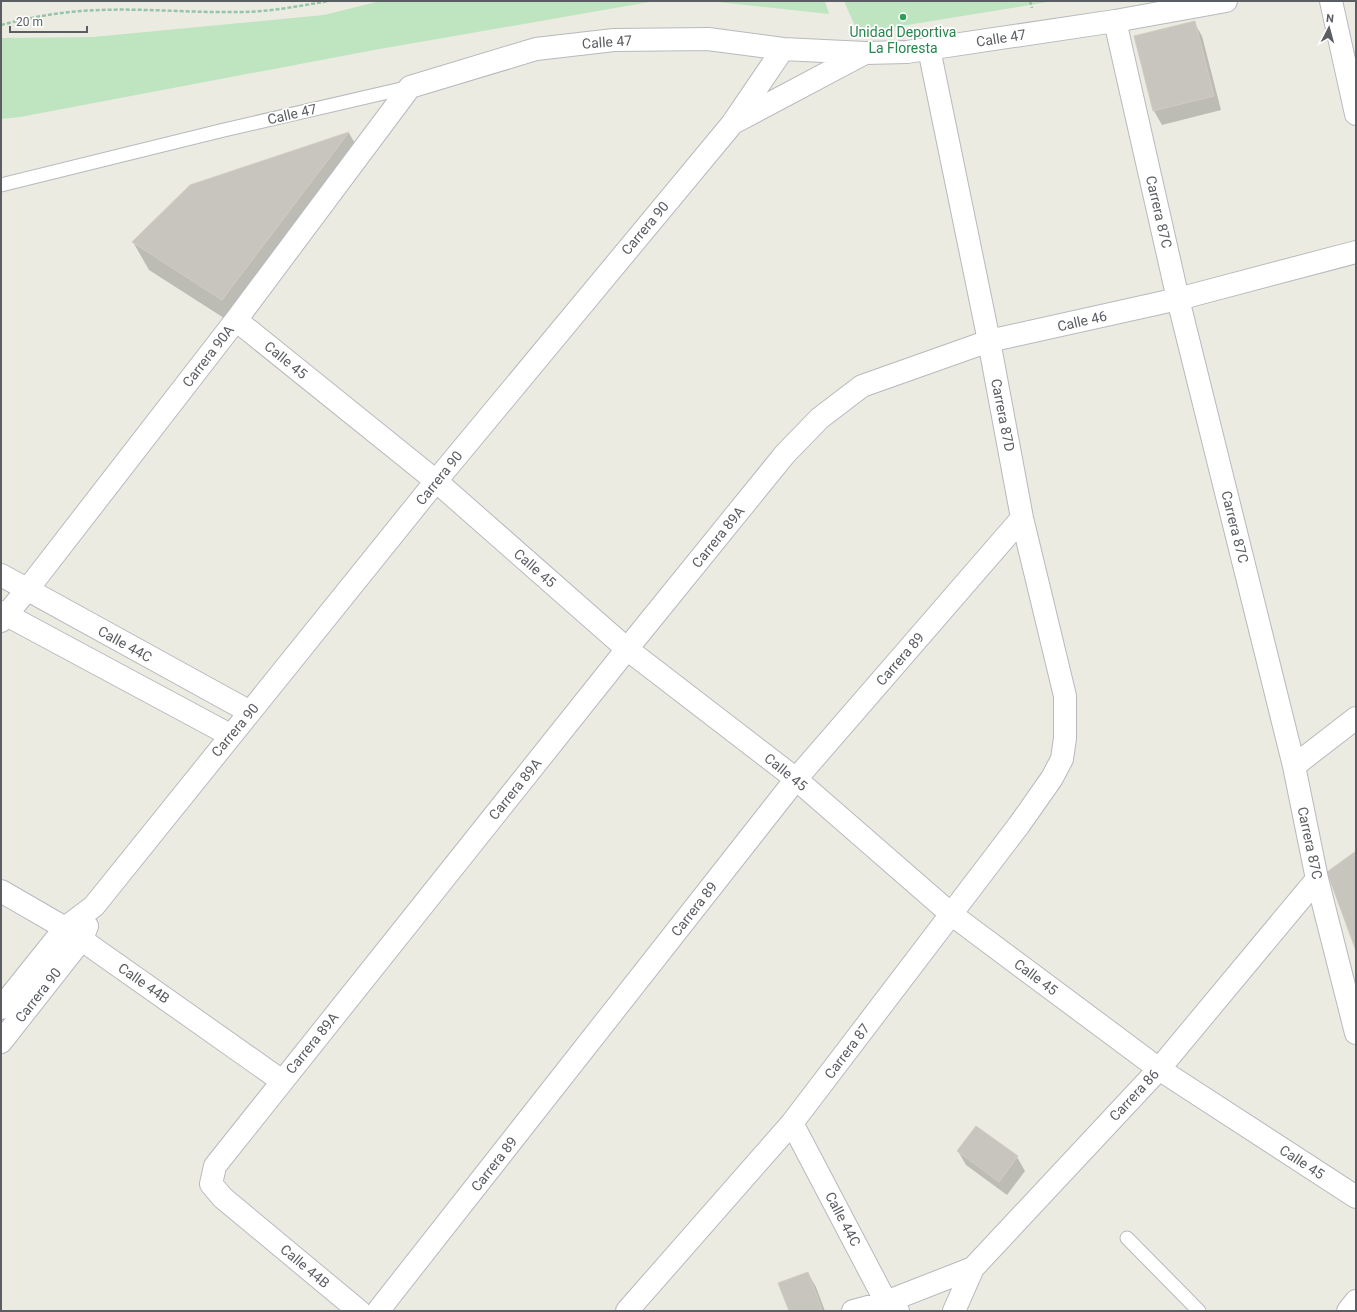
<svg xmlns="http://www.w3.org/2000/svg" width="1357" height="1312" font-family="Roboto,sans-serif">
	<rect width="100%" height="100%" fill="#ecebe1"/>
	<path fill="#bee4c0" d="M380 1H655L374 50 20 117 1 119V38L93 37 324 15Z
		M708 1H825L829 14Z
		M844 1H1054L858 33Z"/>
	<path fill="#0003" d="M1194 22 1202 36 1221 110 1162 125 1154 111 1135 37Z
		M349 133 365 161 238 327 149 270 133 242 191 186Z
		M958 1151 1017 1157 1025 1171 1007 1195 966 1165Z
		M808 1273 816 1287 825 1311H790L780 1284Z"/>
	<path fill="#c8c4be" stroke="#d1cdc0" d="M1195 21 1214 96 1153 111 1134 36Z
		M349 132 222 300 132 242 190 185Z
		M1356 851V951L1327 872Z
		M976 1126 1018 1156 999 1182 957 1151Z
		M808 1272 822 1309 816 1311H797L796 1310 789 1311 778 1283Z"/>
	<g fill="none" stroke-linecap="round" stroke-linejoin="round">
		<g stroke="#b7b9be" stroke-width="15">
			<path id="lane" d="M1 185 224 130 410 87
				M1127 1238 1199 1311"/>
		</g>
		<g stroke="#b7b9be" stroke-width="24">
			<path id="street" d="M1331 1 1356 114
				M1115 21 1178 299 1294 766 1317 879 1356 1033
				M735 122 865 53
				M236 320 436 481 627 649 796 779 951 914 1159 1069 1356 1197
				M1 575 250 712
				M1 612 230 735
				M1 621 27 590 236 320 410 87 536 49 614 40 708 39 783 49 865 53 907 52 1115 21 1226 1
				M1294 766 1356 718
				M1 891 65 928 282 1081
				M1 1008 65 928 94 906 436 481 732 124 783 49
				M1 1042 82 939 87 926
				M792 1123 886 1302 898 1311
				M359 1311 223 1198 211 1184 215 1166 627 649 785 454 820 418 862 386 989 341 1178 299 1356 252
				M378 1311 796 779 1022 518
				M627 1311 792 1123 1019 825 1052 778 1062 759 1065 738V696L1022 518 989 341 929 49
				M853 1311 886 1302 973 1268
				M954 1311 973 1268 1159 1069 1317 879"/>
		</g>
		<g stroke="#b7bac0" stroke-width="24">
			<path id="secondary" d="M1348 1311 1356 1301"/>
		</g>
		<path stroke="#97c4a8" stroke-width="2.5" stroke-dasharray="4 2" stroke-linecap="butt" d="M1030 1 1032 8
			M1 25C28 18 54 13 81 11 134 7 187 13 239 12 269 12 299 6 329 1"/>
		<use href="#lane" stroke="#fff" stroke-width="13"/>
		<use href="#street" stroke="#fff" stroke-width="22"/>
		<use href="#secondary" stroke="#fff" stroke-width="22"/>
	</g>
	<circle fill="#2e9e5b" stroke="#fff" stroke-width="1.5" cx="903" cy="17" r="4"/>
	<g text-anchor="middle" stroke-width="3.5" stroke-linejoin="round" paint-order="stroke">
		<g font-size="14" fill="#27864d" stroke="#fff">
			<text x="903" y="37">Unidad Deportiva<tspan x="903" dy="16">La Floresta</tspan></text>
		</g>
		<g font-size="14" fill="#5a5d62" stroke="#fff">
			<text transform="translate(1001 38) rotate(-9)" y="5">Calle 47</text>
			<text transform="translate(607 42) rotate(-4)" y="5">Calle 47</text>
			<text transform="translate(292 114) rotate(-13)" y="5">Calle 47</text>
			<text transform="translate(1159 212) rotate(77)" y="5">Carrera 87C</text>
			<text transform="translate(645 228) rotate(-50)" y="5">Carrera 90</text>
			<text transform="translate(1082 321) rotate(-13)" y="5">Calle 46</text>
			<text transform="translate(208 356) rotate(-52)" y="5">Carrera 90A</text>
			<text transform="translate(286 360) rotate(39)" y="5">Calle 45</text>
			<text transform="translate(1003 415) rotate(79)" y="5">Carrera 87D</text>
			<text transform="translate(439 478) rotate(-51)" y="5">Carrera 90</text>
			<text transform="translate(1235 527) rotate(76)" y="5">Carrera 87C</text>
			<text transform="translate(718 537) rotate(-51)" y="5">Carrera 89A</text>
			<text transform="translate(535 568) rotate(41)" y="5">Calle 45</text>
			<text transform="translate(125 644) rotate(29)" y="5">Calle 44C</text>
			<text transform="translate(900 659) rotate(-49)" y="5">Carrera 89</text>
			<text transform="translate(235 730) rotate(-50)" y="5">Carrera 90</text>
			<text transform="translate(786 772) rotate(39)" y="5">Calle 45</text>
			<text transform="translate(515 789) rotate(-51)" y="5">Carrera 89A</text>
			<text transform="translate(1310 843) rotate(78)" y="5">Carrera 87C</text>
			<text transform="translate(694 909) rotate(-52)" y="5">Carrera 89</text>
			<text transform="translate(1036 977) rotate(37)" y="5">Calle 45</text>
			<text transform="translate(144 983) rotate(35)" y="5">Calle 44B</text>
			<text transform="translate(38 995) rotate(-52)" y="5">Carrera 90</text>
			<text transform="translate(312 1043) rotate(-51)" y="5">Carrera 89A</text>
			<text transform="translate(847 1051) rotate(-53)" y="5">Carrera 87</text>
			<text transform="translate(1134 1095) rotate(-47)" y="5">Carrera 86</text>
			<text transform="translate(1302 1162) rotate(33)" y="5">Calle 45</text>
			<text transform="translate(494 1164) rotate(-52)" y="5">Carrera 89</text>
			<text transform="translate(843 1219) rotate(62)" y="5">Calle 44C</text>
			<text transform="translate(305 1266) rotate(40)" y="5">Calle 44B</text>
		</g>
	</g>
	<rect width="1357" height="1312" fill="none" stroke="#5a5d62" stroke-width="4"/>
	<g transform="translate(1329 28) rotate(6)" stroke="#ffffff" stroke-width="3" paint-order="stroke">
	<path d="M0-3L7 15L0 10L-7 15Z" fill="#5a5d62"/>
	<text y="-6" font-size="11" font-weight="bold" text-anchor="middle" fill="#5a5d62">N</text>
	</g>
	<path d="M10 26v6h77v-6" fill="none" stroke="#5a5d62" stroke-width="2"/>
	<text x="16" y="26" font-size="12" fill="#5a5d62" stroke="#ffffff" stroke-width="3" paint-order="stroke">20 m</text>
</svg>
